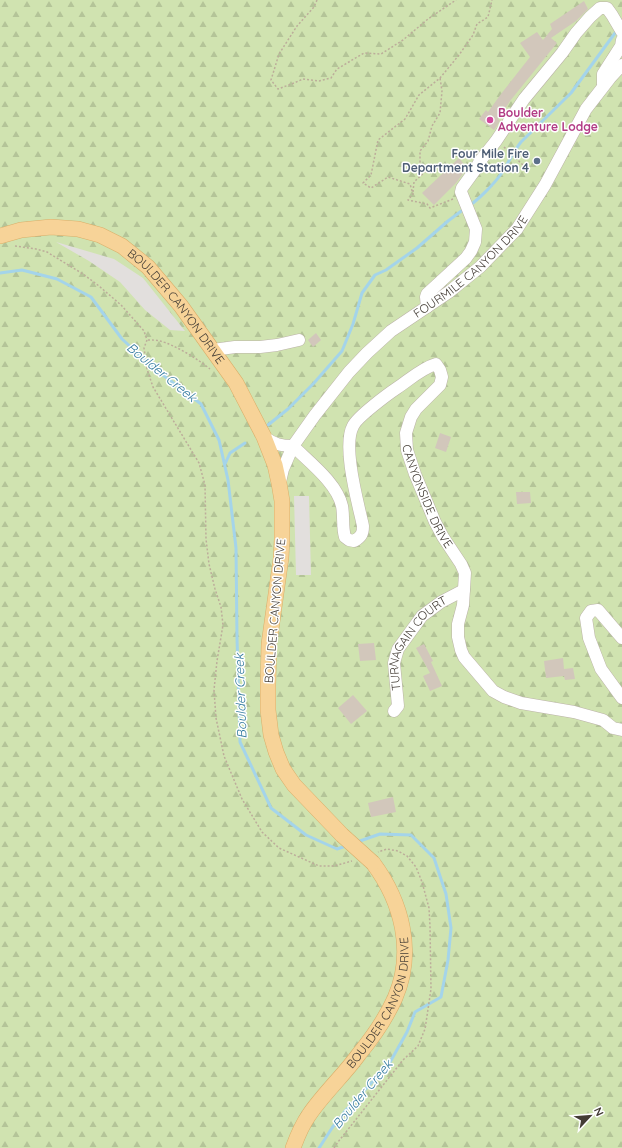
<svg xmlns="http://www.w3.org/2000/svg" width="622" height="1148" font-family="Quicksand,sans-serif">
	<defs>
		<pattern id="forest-firs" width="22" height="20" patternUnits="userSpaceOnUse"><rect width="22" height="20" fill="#d0e3b0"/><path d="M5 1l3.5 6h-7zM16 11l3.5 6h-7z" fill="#b4c498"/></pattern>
	</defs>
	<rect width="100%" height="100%" fill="#f1ece5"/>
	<path fill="url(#forest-firs)" d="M0 0H622V1148H0Z"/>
	<path fill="#e2dfdd" d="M56 242 114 259 143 278 185 331 170 330 145 310 120 282 89 261Z
		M294 496H309L311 575H296Z"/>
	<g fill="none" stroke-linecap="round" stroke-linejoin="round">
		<path stroke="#a4d4ea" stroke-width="3" d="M469 206C479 199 494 184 501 174 508 164 513 152 521 142L571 93 618 29
			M0 273 22 270 57 279 91 297 122 339 155 369 201 404 219 440 228 480 236 548 237 638 240 742 271 808 306 835 337 849 346 846
			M268 425 288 409 314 383 342 351 353 324 362 293 375 275 386 270 417 248 448 221 464 209
			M225 464 230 453 245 443
			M319 1148 332 1128 346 1110 389 1064 407 1032 415 1012 441 997 448 960 451 928 446 894 434 858 411 835 380 834 357 842"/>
	</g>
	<path fill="#d2c7bb" d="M584 1 588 9 576 21 551 38 557 43 510 101 498 119 500 121 494 130 479 119 486 110 488 112 501 94 530 57 520 43 537 32 543 40 552 29 550 24Z
		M459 158 467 168 456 183 434 205 422 193Z
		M316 333 321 340 313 347 308 340Z
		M440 433 451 437 446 452 435 448Z
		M516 492H530L531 503 517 504Z
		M374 643 376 660 360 661 358 644Z
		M424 644 433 661 431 662 442 686 430 691 423 676 430 673 416 648Z
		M563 658 564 669 573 668 575 679 565 680 564 676 546 678 544 661Z
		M353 695 367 711 351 724 338 708Z
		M393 797 396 812 371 817 368 803Z"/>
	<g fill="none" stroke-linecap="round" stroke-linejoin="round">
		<g stroke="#bbb3a8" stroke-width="13">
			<g id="minor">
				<path d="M603 84V74L621 46 622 40"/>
				<path d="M427 307 426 297 427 294 466 258 471 251 475 242 476 229 461 192 462 188 475 170 480 161 496 141 524 99 562 53 576 33 590 17 600 8H607L612 15 622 32"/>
				<path d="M213 350 235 347H260L277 345 299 340"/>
				<path id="s1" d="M264 437C274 444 281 446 293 446 309 462 337 483 342 506 344 516 342 527 345 537L349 540 354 541C361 537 363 534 363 526 358 503 342 446 353 426 357 417 388 394 397 388 409 380 422 368 436 364L440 370 442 377 440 385 416 409 411 417 406 433 407 450 415 474 435 522 443 537 461 564 465 573 463 605 458 624V637L461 650 464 657 493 691 504 697 521 703 574 712 603 720 613 728 622 730"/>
				<path id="s2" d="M280 482 283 469 293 446 315 415 349 372 367 353 391 331 449 292 480 267 517 229 545 185 586 109 610 78 622 65"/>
				<path d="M622 638 598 610 591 611 586 618 589 638 601 669 622 698"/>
				<path id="s3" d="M394 711 398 706 394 663 398 649 422 616 441 602 464 590"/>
			</g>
		</g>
		<g stroke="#daae69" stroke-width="16">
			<g id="major">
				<path id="s4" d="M0 236 21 230 51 227 78 229 100 235 122 246 148 267 181 306 236 383 264 437 275 465 279 483 282 501V539L281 558 269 644 268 685V710L271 735 276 752 283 769 294 785 342 835"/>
				<path id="s5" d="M293 1148C297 1137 302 1125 309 1115 323 1094 344 1075 359 1054 373 1037 386 1018 395 998 415 952 402 902 373 863"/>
			</g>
		</g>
		<path stroke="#bcad9a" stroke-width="1.5" stroke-dasharray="2 2" stroke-linecap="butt" d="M317 0 314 7 297 26 279 54 271 80 278 89 294 83 303 79 319 81 331 78 337 69 364 53 381 54 403 40 428 19 456 0
			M504 147 523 165
			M413 192 414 182 428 169 420 164V151L428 141 432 126 440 113 442 91 440 78
			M453 199 430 208 427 204 408 200 413 194 410 184 388 177 371 188 363 183 371 175 378 140 405 119 419 95 440 78 459 55 473 35 477 24 488 17 492 0
			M15 246 36 249 47 252 83 274 99 286 121 305 144 331 147 340 144 348 147 369 153 387 199 463 205 485 206 539 209 564 215 589 221 607 223 625 217 661 214 690 216 718 224 756 242 799 262 832 279 848 319 866H334L352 861
			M148 340C152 340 156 340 160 341 175 345 198 359 210 369
			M334 1148 338 1142 403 1060 418 1046 425 1029 427 1016 431 989 430 926 429 908 422 882 416 867 407 856 398 851 387 849 378 852"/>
		<use href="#minor" stroke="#fff" stroke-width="12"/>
		<use href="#major" stroke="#f7d398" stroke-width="15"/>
		<g stroke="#daae69" stroke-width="16" stroke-linecap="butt">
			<path id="major-bridge" d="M342 835 373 863"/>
		</g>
		<use href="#major-bridge" stroke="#f7d398" stroke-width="15"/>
	</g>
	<circle fill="#d1479c" stroke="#fff" stroke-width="1.5" cx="490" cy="120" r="4"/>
	<circle fill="#5c6f8a" stroke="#fff" stroke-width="1.5" cx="537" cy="161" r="4"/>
	<g text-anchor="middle" stroke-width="3" stroke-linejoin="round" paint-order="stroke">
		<g font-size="12" font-weight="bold" fill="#b23c85" stroke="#fff" text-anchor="start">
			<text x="498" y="117">Boulder<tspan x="498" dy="14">Adventure Lodge</tspan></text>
		</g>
		<g font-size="12" font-weight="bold" fill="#4e5e75" stroke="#fff" text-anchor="end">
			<text x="529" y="158">Four Mile Fire<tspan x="529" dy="14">Department Station 4</tspan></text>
		</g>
		<g font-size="12" fill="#433c35" stroke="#fff">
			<text dy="4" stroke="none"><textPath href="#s2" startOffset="293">FOURMILE CANYON DRIVE</textPath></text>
			<text dy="4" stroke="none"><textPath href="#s4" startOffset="208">BOULDER CANYON DRIVE</textPath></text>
			<text dy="4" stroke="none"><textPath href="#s1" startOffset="526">CANYONSIDE DRIVE</textPath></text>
			<text transform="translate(275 611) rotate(-85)" y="4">BOULDER CANYON DRIVE</text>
			<text dy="4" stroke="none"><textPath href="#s3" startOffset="78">TURNAGAIN COURT</textPath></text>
			<text dy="4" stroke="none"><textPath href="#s5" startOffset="172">BOULDER CANYON DRIVE</textPath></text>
		</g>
		<g font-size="13" font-style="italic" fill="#347b9f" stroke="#fff">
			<text transform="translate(162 372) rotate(39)" y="5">Boulder Creek</text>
			<text transform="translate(240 696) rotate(-92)" y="5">Boulder Creek</text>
			<text transform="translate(362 1094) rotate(-50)" y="5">Boulder Creek</text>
		</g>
	</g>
	<g transform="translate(590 1116) rotate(64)" stroke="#ffffff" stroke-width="3" paint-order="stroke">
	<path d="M0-3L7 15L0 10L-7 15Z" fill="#433c35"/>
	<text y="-6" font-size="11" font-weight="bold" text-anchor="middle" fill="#433c35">N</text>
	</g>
</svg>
